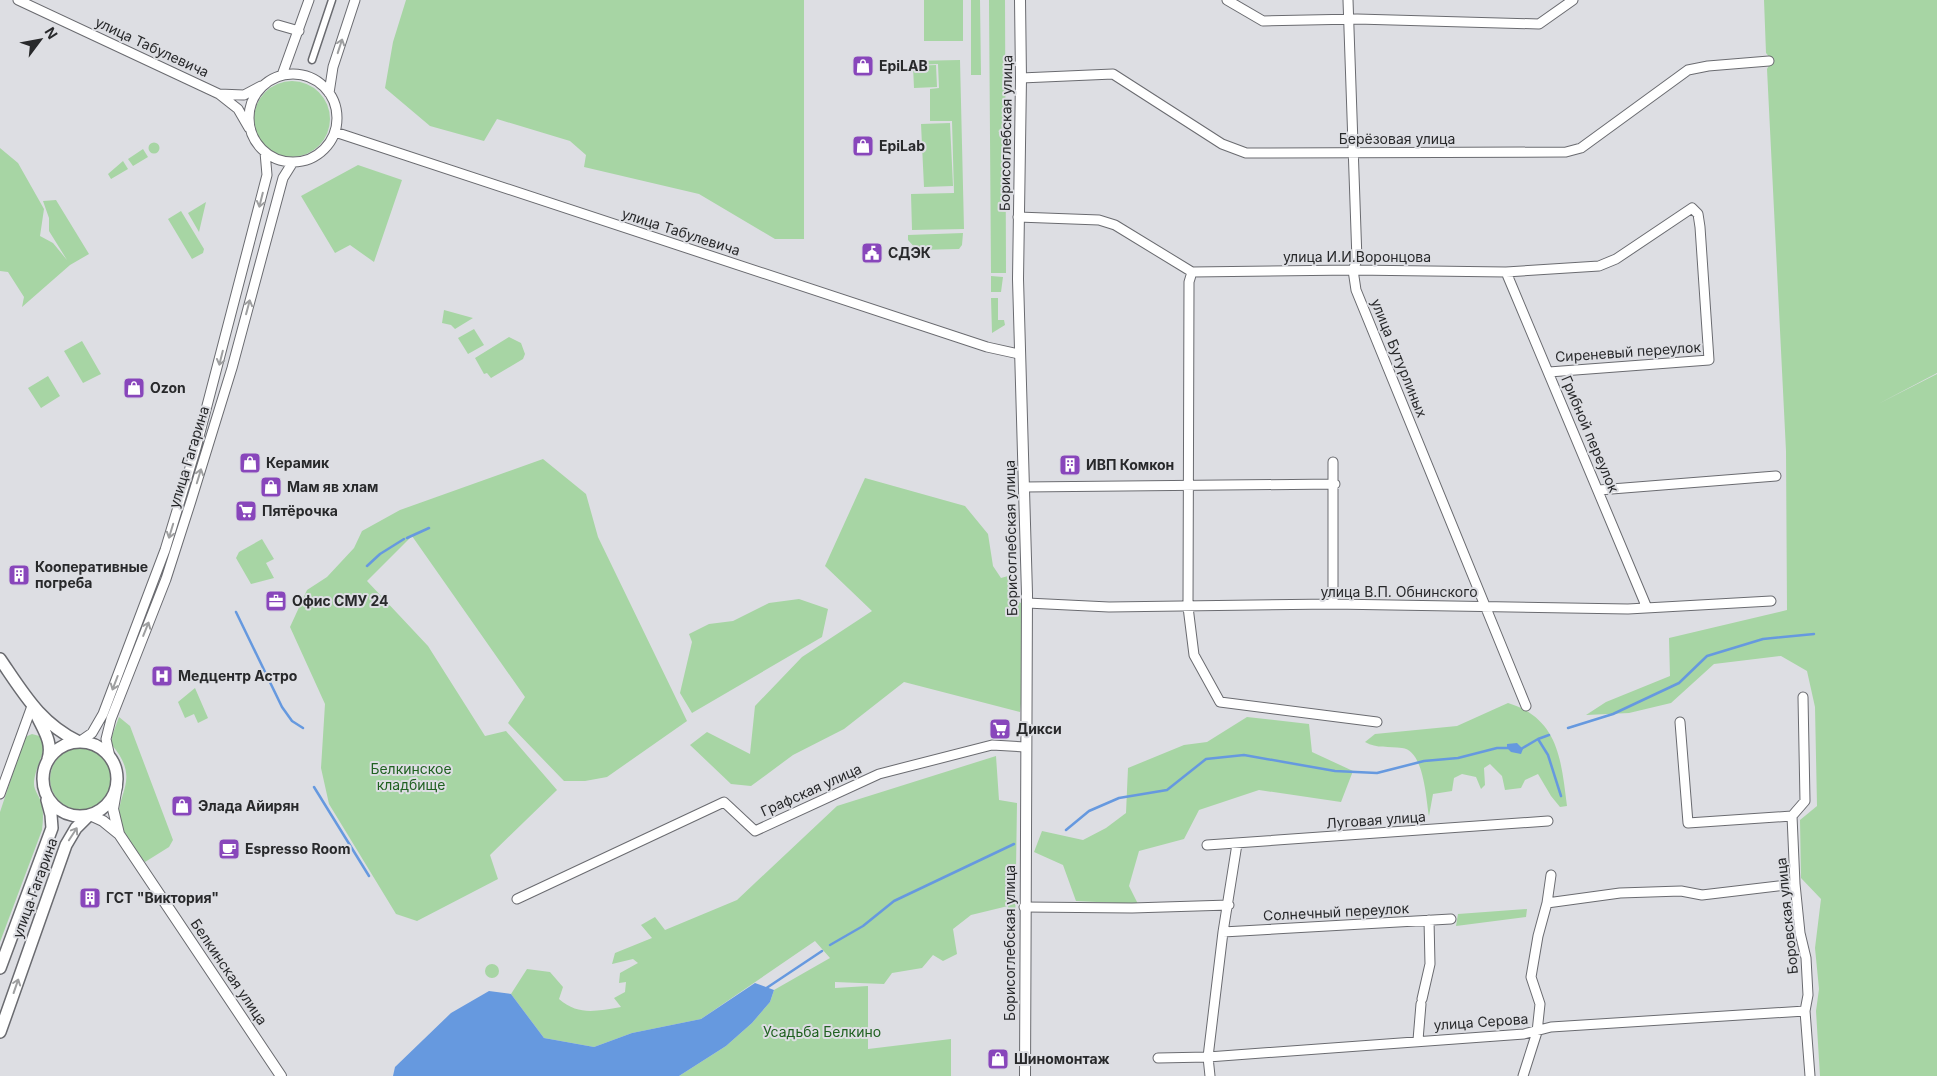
<svg xmlns="http://www.w3.org/2000/svg" width="1937" height="1076" font-family="Inter,sans-serif">
	<rect width="100%" height="100%" fill="#dddee3"/>
	<path fill="#a7d5a4" d="M406 0H804V239H775L699 194 584 167 586 155 570 141 497 119 484 141 430 126 385 88 393 42Z
		M924 0H963V41H924Z
		M971 0H980L981 75H971Z
		M989 0H1005L1006 273H991Z
		M1764 0H1937V373L1878 404 1937 374V1076H1820L1816 1011 1819 989 1815 948 1821 899 1801 878 1800 820 1817 806 1815 707 1807 671 1781 656 1714 664 1671 703 1629 713 1586 715 1606 702 1670 676 1669 638 1787 610 1786 451 1767 69 1772 60 1766 53Z
		M960 60 964 229 912 230 911 194 954 193 952 121H930V89L939 88 938 64 911 65V61Z
		M936 65 937 87 914 88 913 66Z
		M254 119a38 38 0 1 1 76 0a38 38 0 1 1-76 0Z
		M950 123 953 186 924 187 921 124Z
		M148.5 148a5.5 5.5 0 1 1 11 0a5.5 5.5 0 1 1-11 0Z
		M0 148 18 163 44 209 40 236 53 243 67 260 49 231V218L43 201 56 200 89 254 70 265 22 307 24 297 8 272 0 271Z
		M143 149 148 157 133 166 128 159Z
		M123 161 128 169 111 179 108 174Z
		M358 165 402 180 374 262 350 245 335 253 301 196Z
		M206 202 199 232 188 213Z
		M181 211 204 249 203 253 192 259 168 219Z
		M963 233 962 245 959 249 917 250 908 240V235Z
		M991 276 1003 277 1001 292H991Z
		M991 298H998V320H1004L1005 325 992 333Z
		M444 310 473 318 455 329 451 325 442 323Z
		M474 329 484 345 468 354 458 338Z
		M509 337 521 343 525 354 523 359 491 378 487 373 484 374 475 358Z
		M82 341 101 374 83 383 64 351Z
		M48 376 60 396 41 408 28 388Z
		M543 459 586 494 598 537 687 721 607 777 585 781H564L508 723 525 697 412 536 367 581 428 646 485 736 506 731 557 790 490 855 498 879 417 921 396 914 329 804 321 768 325 704 290 627 307 590 327 577 354 548 362 531 400 510Z
		M865 478 965 506 988 534 993 566 1001 578 1008 576 1011 597 1021 603 1022 695 1020 712 904 682 844 729 793 755 751 786 731 784 690 745 707 732 750 754 755 706 802 657 872 611 825 566Z
		M262 539 274 559 266 563 274 578 251 584 236 558 239 552Z
		M799 599 828 609 822 637 692 713 680 693 692 642 689 634 709 624 733 621 769 603Z
		M195 688 208 718 198 723 194 714 185 718 178 702Z
		M1508 703C1559 719 1561 760 1567 806L1560 807 1551 796 1538 774 1525 780 1521 788 1505 790 1502 776 1490 764 1484 768 1485 785 1481 789 1476 777 1462 774 1454 778 1452 791 1433 794 1429 816C1426 799 1424 750 1402 748 1389 746 1377 749 1365 742L1375 734 1457 726Z
		M119 717 130 726 173 840 169 847 145 862C137 851 124 838 121 826 111 795 144 783 112 745V736Z
		M1247 717 1309 724 1312 752 1353 771 1341 802 1259 790 1199 810 1184 839 1139 851 1129 886 1138 904 1076 901 1063 865 1034 852 1042 831 1083 840 1106 828 1126 813 1128 768 1184 745 1207 742Z
		M32 734 43 737C47 754 34 767 34 784 34 790 39 796 41 802 44 812 43 821 42 830L0 942V812L25 737Z
		M50 779a31 31 0 1 1 62 0a31 31 0 1 1-62 0Z
		M996 756 999 800 1017 803 1015 935H1010L1008 906 971 915 953 929 957 954 943 961 933 955 922 968 892 973 884 984 835 982V988L868 986V1049L951 1039V1076H679L726 1046 752 1023 770 1002 774 990 830 958 815 941 701 1019 632 1033 594 1047 544 1038 511 994 527 969 550 972 563 987 559 999C579 1016 596 1011 621 1007L614 998 625 992 626 982 619 983 620 973 638 963 633 959 612 964 615 953 652 938 641 925 655 917 665 930 737 900 837 806Z
		M1527 909 1526 917 1456 926 1458 914Z
		M485 971a7 7 0 1 1 14 0a7 7 0 1 1-14 0Z"/>
	<path fill="#6699df" d="M1517 743 1523 749 1521 754 1511 752 1507 748V744Z
		M755 983 774 990 770 1002 752 1023 726 1046 679 1076H393L395 1067 451 1013 489 991 511 994 544 1038 594 1047 632 1033 701 1019Z"/>
	<g fill="none" stroke-linecap="round" stroke-linejoin="round">
		<path stroke="#6699df" stroke-width="2.5" d="M407 538 429 528
			M367 566 380 554 404 539
			M236 612 282 707 292 721 303 728
			M1568 728 1613 714 1679 683 1707 656 1763 639 1814 634
			M1538 739 1548 755 1561 796
			M1521 749 1538 739 1549 735
			M314 787 369 876
			M1066 830 1089 811 1119 798 1167 790 1206 759 1244 755 1335 771 1377 773 1424 761 1458 758 1497 748H1508
			M830 945 863 926 894 901 1014 844
			M765 989 822 951"/>
		<g stroke="#6a6b70" stroke-width="9">
			<path id="pedestrian" d="M312 60 332 0"/>
		</g>
		<g stroke="#6a6b70" stroke-width="11">
			<path id="minor" d="M18 0 219 94 238 109 249 128
				M1227 0 1263 21 1357 19 1539 24 1573 0
				M1348 0 1357 260 1353 270 1356 290 1526 706
				M278 25 299 31
				M249 118a44 44 0 1 1 88 0a44 44 0 1 1-88 0Z
				M282 75 309 0
				M1021 78 1113 74 1222 144 1246 153 1566 152 1581 148 1688 70 1708 66 1769 61
				M329 93 333 67 355 0
				M219 94 244 95 261 86
				M335 132 987 347 1019 354
				M1018 217 1099 220 1115 225 1192 272 1353 270 1506 272 1599 266 1616 259 1692 208 1698 214 1700 227 1709 360 1549 372
				M1192 272 1189 282 1188 607 1194 655 1220 702 1377 722
				M1506 272 1647 608
				M1024 487 1335 484
				M1599 490 1776 476
				M1027 603 1109 607 1333 604 1628 609 1771 601
				M1333 604V462
				M1803 697 1805 801 1792 816 1795 884 1800 933 1806 958 1808 995 1805 1011 1810 1076
				M1680 722 1688 823 1792 816
				M79 742 92 733 103 714 165 550 196 448 267 175 265 152
				M110 757 106 739 111 719 166 579 191 501 232 368 283 178 293 162
				M0 794 32 706
				M1207 845 1548 821
				M517 899 724 802 755 831 879 774 992 745 1025 747
				M1547 903 1620 893 1681 891 1702 895 1795 884
				M1024 907 1132 908 1229 905
				M1223 932 1451 919
				M1422 999 1430 964 1429 920
				M1418 1040 1421 1004
				M1158 1058 1208 1057 1524 1034 1551 1027 1805 1011
				M1210 1076 1208 1057 1223 932 1237 844
				M1523 1076 1537 1032 1540 1004 1531 977 1538 936 1547 903 1551 875"/>
		</g>
		<g stroke="#6a6b70" stroke-width="12">
			<path id="tertiary" d="M1020 0 1021 78 1018 279 1027 594 1025 1076
				M117 786 113 809 119 834
				M90 815 103 821 119 834 281 1076"/>
		</g>
		<g stroke="#6a6b70" stroke-width="14">
			<path id="secondary" d="M0 659C24 694 40 723 79 742
				M37 716C44 731 53 743 48 759
				M43 779a37 37 0 1 1 74 0a37 37 0 1 1-74 0Z
				M0 968 52 828 51 815 47 800
				M0 1032 66 845 76 828 88 816"/>
		</g>
		<use href="#pedestrian" stroke="#fff" stroke-width="6"/>
		<use href="#minor" stroke="#fff" stroke-width="9"/>
		<use href="#tertiary" stroke="#fff" stroke-width="10"/>
		<use href="#secondary" stroke="#fff" stroke-width="11"/>
	</g>
	<defs><path id="oneway-shaft" d="M-6 0H5M1.5-3L5.5 0L1.5 3" fill="none" stroke-width="1.6" stroke-linecap="round" stroke-linejoin="round" transform="scale(1.25)"/></defs>
	<g stroke="#9e9fa0">
		<use href="#oneway-shaft" transform="translate(340 46) rotate(-72)"/>
		<use href="#oneway-shaft" transform="translate(261 200) rotate(104)"/>
		<use href="#oneway-shaft" transform="translate(248 307) rotate(-75)"/>
		<use href="#oneway-shaft" transform="translate(221 358) rotate(104)"/>
		<use href="#oneway-shaft" transform="translate(199 476) rotate(-73)"/>
		<use href="#oneway-shaft" transform="translate(171 531) rotate(107)"/>
		<use href="#oneway-shaft" transform="translate(146 629) rotate(-68)"/>
		<use href="#oneway-shaft" transform="translate(115 683) rotate(111)"/>
		<use href="#oneway-shaft" transform="translate(73 834) rotate(-57)"/>
		<use href="#oneway-shaft" transform="translate(16 986) rotate(-71)"/>
	</g>
	<defs>
		<g id="shop-square" transform="scale(1.125)"><rect x="-9" y="-9" width="18" height="18" rx="4" fill="#8846bb" stroke="#dddee3"/><path d="M-5-2.5h2.3a2.7 3.5 0 0 1 5.4 0H5L5.5 6h-11ZM-1.5-2.5h3a1.5 2.3 0 0 0-3 0Z" fill="#fff"/></g>
		<g id="civic-square" transform="scale(1.125)"><rect x="-9" y="-9" width="18" height="18" rx="4" fill="#8846bb" stroke="#dddee3"/><path d="M-.6-6.5H3V-4.5H.6V-3L4-1V1h2V6H-6V1h2V-1L-.6-3ZM-1.2 2.5V6h2.4V2.5Z" fill="#fff"/></g>
		<g id="building-square" transform="scale(1.125)"><rect x="-9" y="-9" width="18" height="18" rx="4" fill="#8846bb" stroke="#dddee3"/><path d="M-4-6H4V6H1V3H-1V6H-4ZM-2.5-4.3h1.7v1.8h-1.7ZM.8-4.3h1.7v1.8H.8ZM-2.5-1h1.7V.8h-1.7ZM.8-1h1.7V.8H.8Z" fill="#fff"/></g>
		<g id="supermarket-square" transform="scale(1.125)"><rect x="-9" y="-9" width="18" height="18" rx="4" fill="#8846bb" stroke="#dddee3"/><path d="M-6-5.5h2.5l.6 2H6L4.5 2H-2.5L-4.4-4H-6ZM-1.5 3.2a1.3 1.3 0 1 0 .1 0ZM3 3.2a1.3 1.3 0 1 0 .1 0Z" fill="#fff"/></g>
		<g id="office-square" transform="scale(1.125)"><rect x="-9" y="-9" width="18" height="18" rx="4" fill="#8846bb" stroke="#dddee3"/><path d="M-6-3h4V-5.5h4V-3h4V5H-6ZM-1-4.5V-3h2v-1.5ZM-6 0V1H6V0Z" fill="#fff"/></g>
		<g id="hospital-square" transform="scale(1.125)"><rect x="-9" y="-9" width="18" height="18" rx="4" fill="#8846bb" stroke="#dddee3"/><path d="M-5-5h3v3.5h4V-5h3V5h-3V1.5h-4V5h-3Z" fill="#fff"/></g>
		<g id="cafe-square" transform="scale(1.125)"><rect x="-9" y="-9" width="18" height="18" rx="4" fill="#8846bb" stroke="#dddee3"/><path d="M-5.5-4.5H6V0H3Q3 3.5 0 3.5H-2.5Q-5.5 3.5-5.5 0ZM3-3.2v2h1.7v-2ZM-6 4.5H4V6H-6Z" fill="#fff"/></g>
	</defs>
	<g fill-rule="evenodd">
		<use href="#shop-square" x="863" y="66"/>
		<use href="#shop-square" x="863" y="146"/>
		<use href="#civic-square" x="872" y="253"/>
		<use href="#shop-square" x="134" y="388"/>
		<use href="#shop-square" x="250" y="463"/>
		<use href="#building-square" x="1070" y="465"/>
		<use href="#shop-square" x="271" y="487"/>
		<use href="#supermarket-square" x="246" y="511"/>
		<use href="#building-square" x="19" y="575"/>
		<use href="#office-square" x="276" y="601"/>
		<use href="#hospital-square" x="162" y="676"/>
		<use href="#supermarket-square" x="1000" y="729"/>
		<use href="#shop-square" x="182" y="806"/>
		<use href="#cafe-square" x="229" y="849"/>
		<use href="#building-square" x="90" y="898"/>
		<use href="#shop-square" x="998" y="1059"/>
	</g>
	<g text-anchor="middle" stroke-width="4" stroke-linejoin="round" paint-order="stroke">
		<g font-size="14" fill="#28292b" stroke="#dddee3">
			<text transform="translate(152 47) rotate(25)" y="5">улица Табулевича</text>
			<text transform="translate(1006 133) rotate(-89)" y="5">Борисоглебская улица</text>
			<text x="1397" y="144">Берёзовая улица</text>
			<text transform="translate(681 232) rotate(18)" y="5">улица Табулевича</text>
			<text x="1357" y="262">улица И.И.Воронцова</text>
			<text transform="translate(1628 352) rotate(-4)" y="5">Сиреневый переулок</text>
			<text transform="translate(1399 358) rotate(68)" y="5">улица Бутурлиных</text>
			<text transform="translate(1590 434) rotate(67)" y="5">Грибной переулок</text>
			<text transform="translate(189 457) rotate(-73)" y="5">улица Гагарина</text>
			<text transform="translate(1011 538) rotate(-91)" y="5">Борисоглебская улица</text>
			<text x="1399" y="597">улица В.П. Обнинского</text>
			<text transform="translate(811 790) rotate(-24)" y="5">Графская улица</text>
			<text transform="translate(1376 820) rotate(-4)" y="5">Луговая улица</text>
			<text transform="translate(35 888) rotate(-70)" y="5">улица Гагарина</text>
			<text transform="translate(1336 912) rotate(-3)" y="5">Солнечный переулок</text>
			<text transform="translate(1787 916) rotate(-96)" y="5">Боровская улица</text>
			<text transform="translate(1010 943) rotate(-90)" y="5">Борисоглебская улица</text>
			<text transform="translate(229 972) rotate(56)" y="5">Белкинская улица</text>
			<text transform="translate(1481 1022) rotate(-4)" y="5">улица Серова</text>
		</g>
		<g font-size="14" font-weight="bold" fill="#28292b" stroke="#dddee3" text-anchor="start">
			<text x="879" y="71">EpiLAB</text>
			<text x="879" y="151">EpiLab</text>
			<text x="888" y="258">СДЭК</text>
			<text x="150" y="393">Ozon</text>
			<text x="266" y="468">Керамик</text>
			<text x="1086" y="470">ИВП Комкон</text>
			<text x="287" y="492">Мам яв хлам</text>
			<text x="262" y="516">Пятёрочка</text>
			<text x="35" y="572">Кооперативные<tspan x="35" dy="16">погреба</tspan></text>
			<text x="292" y="606">Офис СМУ 24</text>
			<text x="178" y="681">Медцентр Астро</text>
			<text x="1016" y="734">Дикси</text>
			<text x="198" y="811">Элада Айирян</text>
			<text x="245" y="854">Espresso Room</text>
			<text x="106" y="903">ГСТ "Виктория"</text>
			<text x="1014" y="1064">Шиномонтаж</text>
		</g>
		<g font-size="14" fill="#206121" stroke="#dddee3">
			<text x="411" y="774">Белкинское<tspan x="411" dy="16">кладбище</tspan></text>
			<text x="822" y="1037">Усадьба Белкино</text>
		</g>
	</g>
	<g transform="translate(40 40) rotate(58)" stroke="#dddee3" stroke-width="4" paint-order="stroke">
	<path d="M0-4L9 19L0 12L-9 19Z" fill="#28292b"/>
	<text y="-8" font-size="14" font-weight="bold" text-anchor="middle" fill="#28292b">N</text>
	</g>
</svg>
